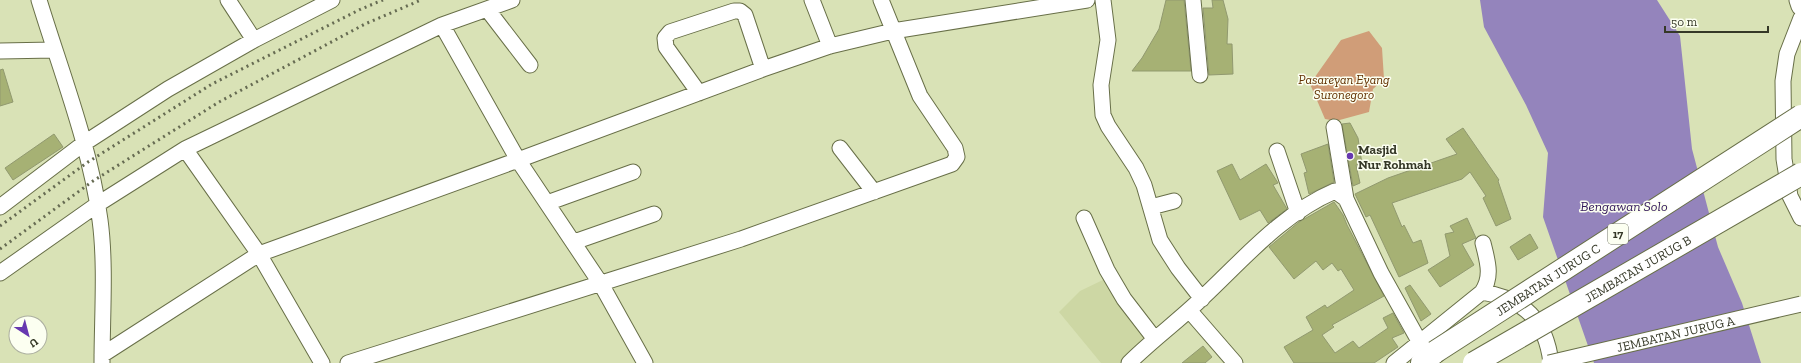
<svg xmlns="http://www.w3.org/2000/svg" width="1801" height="363" font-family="'Zilla Slab',serif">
	<rect width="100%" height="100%" fill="#d9e2b6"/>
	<path fill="#cdd7a4" d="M1107 278 1149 338 1122 363H1101L1059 312 1080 291Z"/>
	<path fill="#d09d78" d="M1369 31 1382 48 1384 79 1373 89 1369 112 1336 121 1325 119 1310 84 1341 40Z"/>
	<path fill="#9484bc" d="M1480 0H1657L1680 36 1692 149 1718 247 1742 303 1761 363H1594L1543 217 1548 153 1526 105 1484 27Z"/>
	<path fill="#a6b174" stroke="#91996f" d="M1166 0H1184L1191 71H1132L1142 58 1159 29Z
		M1212 0H1223L1228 19 1227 44H1232L1233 74 1209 75 1203 8H1213Z
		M3 69 13 102 0 106V70Z
		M1350 123 1358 138 1362 164 1356 165 1360 183 1353 186 1342 124Z
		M1463 128 1499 180 1498 181 1511 219 1496 226 1483 198 1486 196 1470 172 1462 179 1392 203 1402 227 1404 225 1413 243 1421 240 1428 263 1399 277 1370 215 1366 217 1355 194 1388 178 1457 154 1446 139Z
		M54 134 63 147 13 180 5 168Z
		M1328 144 1334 182 1309 194 1304 173 1307 172 1301 154Z
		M1232 164 1240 180 1266 164 1278 183 1273 185 1287 209 1268 223 1260 210 1240 220 1217 171Z
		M1334 202 1343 215 1347 225 1384 296 1332 325 1334 327 1322 335 1335 353 1353 341 1359 348 1388 328 1383 318 1393 313 1404 333 1392 338 1398 347 1374 363H1294L1284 347 1313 330 1306 317 1325 305 1327 308 1354 290 1341 269 1338 271 1332 263 1323 270 1316 261 1294 279 1269 247 1299 222Z
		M1467 218 1476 238 1462 244 1474 265 1440 287 1428 270 1450 256 1445 234 1454 232 1450 226Z
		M1530 234 1538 248 1518 260 1510 247Z
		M1410 285 1431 314 1421 321 1405 288Z
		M1203 346 1212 357 1205 363H1182Z"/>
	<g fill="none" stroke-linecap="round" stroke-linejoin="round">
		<g stroke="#686f48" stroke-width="17">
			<path id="minor" d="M39 0C61 72 90 145 100 220 106 264 102 318 102 363
				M228 0 254 40
				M812 0 830 46
				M1103 0 1108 40 1101 85 1103 115 1108 126 1136 168 1144 185 1160 240 1178 268 1202 299
				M1193 0 1200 75
				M487 9 530 65
				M1801 18 1787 54 1783 81 1784 159 1790 196 1801 218
				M442 25 512 0
				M0 51 54 50
				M699 93 666 47 665 38 670 32 734 11H740L745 15 763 69
				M1334 127 1346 199 1381 273 1419 341
				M840 148 874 192
				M185 149 442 25 518 160 763 69 830 46 893 31 1087 0
				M1277 151 1298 213
				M547 203 633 172
				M0 207 83 144 168 89 254 40 332 0
				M1151 207 1174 201
				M1084 218 1107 270 1124 299 1154 338
				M574 242 654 214
				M0 273 98 204 185 149 259 254 518 160 601 284 645 363
				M1482 292C1524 299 1546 320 1551 363
				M1189 310 1235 363
				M102 355 259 254 322 363
				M348 363 741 239 952 164 957 157 955 148 920 96 881 0
				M1129 363C1152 340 1177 322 1200 300 1242 261 1281 214 1335 191L1346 199
				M1394 363 1482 292C1493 276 1487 260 1483 243"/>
		</g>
		<g stroke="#686f48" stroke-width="21">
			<path id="major" d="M1799 0 1801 6"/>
		</g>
		<g stroke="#686f48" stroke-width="24">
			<path id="highway" d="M1422 363 1435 352"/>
		</g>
		<use href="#minor" stroke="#fff" stroke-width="15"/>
		<use href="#major" stroke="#fff" stroke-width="19"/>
		<use href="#highway" stroke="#fff" stroke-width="22"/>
		<path stroke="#666b52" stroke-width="3" stroke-dasharray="2 4" stroke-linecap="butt" d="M0 226 88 162 212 84 361 9 383 0
			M0 249 93 181 219 102 365 24 421 0"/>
		<g stroke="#686f48" stroke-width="17" stroke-linecap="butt">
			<g id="minor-bridge">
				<path id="s1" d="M1549 363 1801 304"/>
			</g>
		</g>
		<g stroke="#686f48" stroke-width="24" stroke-linecap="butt">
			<g id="highway-bridge">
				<path id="s2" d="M1435 352 1801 116"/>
				<path id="s3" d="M1474 363 1801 174"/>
			</g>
		</g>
		<use href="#minor-bridge" stroke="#fff" stroke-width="15"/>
		<use href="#highway-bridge" stroke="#fff" stroke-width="22"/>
	</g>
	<circle fill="#6738b0" stroke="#fcfff1" stroke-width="1.5" cx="1350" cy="156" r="4"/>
	<g text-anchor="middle" stroke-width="3" stroke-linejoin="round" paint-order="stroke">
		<rect fill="#fcfff1" stroke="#717464" stroke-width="1" x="1608" y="224" width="20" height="20" rx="3"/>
		<g font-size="12" font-weight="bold" fill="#353827">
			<text x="1618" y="238">17</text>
		</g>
		<g font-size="13" font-style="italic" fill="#623100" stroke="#fcfff1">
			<text x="1344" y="84">Pasareyan Eyang<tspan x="1344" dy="15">Suronegoro</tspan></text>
		</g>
		<g font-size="13" font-weight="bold" fill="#353827" stroke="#fcfff1" text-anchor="start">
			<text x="1358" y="154">Masjid<tspan x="1358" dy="15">Nur Rohmah</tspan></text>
		</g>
		<g font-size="13" fill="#353827" stroke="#fcfff1">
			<text dy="5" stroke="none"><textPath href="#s3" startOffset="189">JEMBATAN JURUG B</textPath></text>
			<text dy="5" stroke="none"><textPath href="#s2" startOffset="134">JEMBATAN JURUG C</textPath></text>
			<text dy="5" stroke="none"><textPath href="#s1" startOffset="130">JEMBATAN JURUG A</textPath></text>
		</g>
		<g font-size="14" font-style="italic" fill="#32175a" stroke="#fcfff1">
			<text x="1624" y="211">Bengawan Solo</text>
		</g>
	</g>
	<g transform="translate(28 335) rotate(144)"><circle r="19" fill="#fcfff1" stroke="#acafa0"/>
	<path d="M0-3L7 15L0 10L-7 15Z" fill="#6738b0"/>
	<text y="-6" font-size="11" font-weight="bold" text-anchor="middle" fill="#353827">U</text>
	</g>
	<path d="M1665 26v6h103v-6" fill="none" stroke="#353827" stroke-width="2"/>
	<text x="1671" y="26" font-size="12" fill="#353827" stroke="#fcfff1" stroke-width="3" paint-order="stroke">50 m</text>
</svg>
